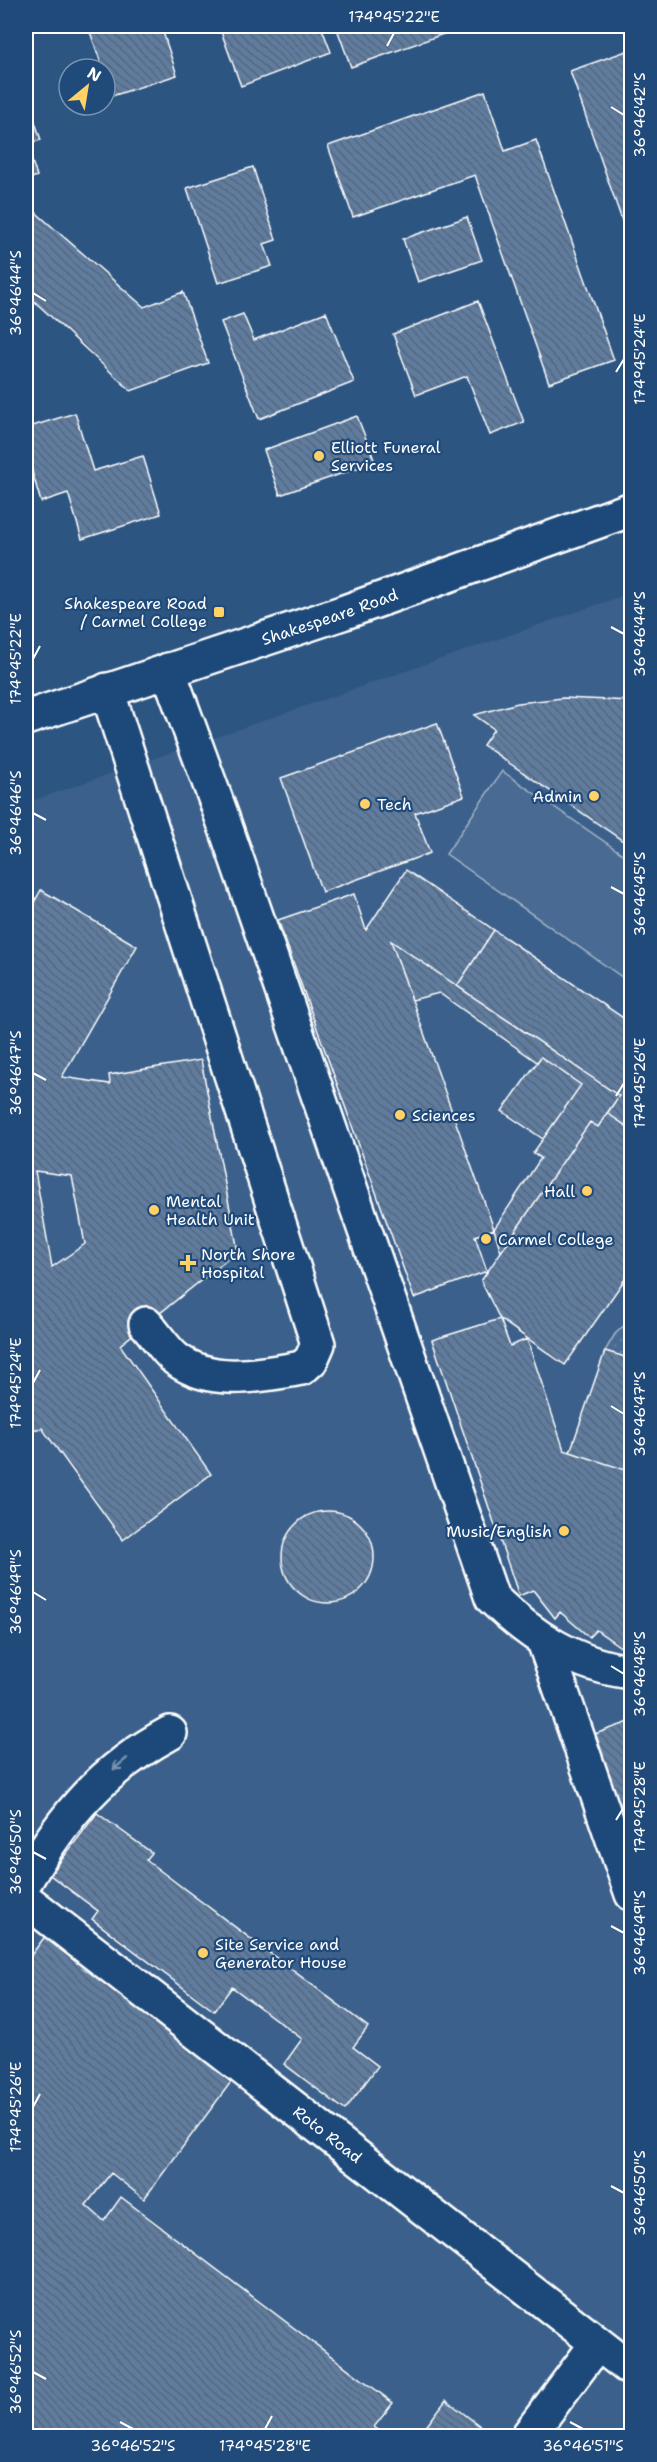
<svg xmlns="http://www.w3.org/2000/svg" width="657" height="2462" font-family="'Shantell Sans',sans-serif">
	<defs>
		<pattern id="grass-dots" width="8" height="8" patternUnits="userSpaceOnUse" patternTransform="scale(1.5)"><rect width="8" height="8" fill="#486b92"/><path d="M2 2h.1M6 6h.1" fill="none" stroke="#6381a2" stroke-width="1.8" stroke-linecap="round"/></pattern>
		<pattern id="building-back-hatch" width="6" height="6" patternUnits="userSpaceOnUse" patternTransform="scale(1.5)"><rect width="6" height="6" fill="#5e7c9f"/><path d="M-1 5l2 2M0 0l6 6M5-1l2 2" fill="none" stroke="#56667a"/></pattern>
	</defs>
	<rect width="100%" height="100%" fill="#2c5582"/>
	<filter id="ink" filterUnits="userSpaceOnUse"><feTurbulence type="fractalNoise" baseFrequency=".0167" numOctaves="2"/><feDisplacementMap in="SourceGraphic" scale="12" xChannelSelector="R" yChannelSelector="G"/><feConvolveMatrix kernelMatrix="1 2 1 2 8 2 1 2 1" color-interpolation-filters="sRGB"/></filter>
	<g filter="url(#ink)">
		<path fill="#3b618b" d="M631 593V2436H26V803Z"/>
		<path fill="url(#grass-dots)" stroke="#a4b5c8" stroke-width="1.5" d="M631 1319V1359L605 1351 615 1334Z"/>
		<path fill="#486b92" stroke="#a4b5c8" stroke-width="1.5" d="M502 771 631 860 632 978 629 982 446 854Z"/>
		<path fill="url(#building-back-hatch)" stroke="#fff" stroke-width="1.5" fill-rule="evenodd" d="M88 26H161L177 75 112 96 105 69H103Z
			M219 26H321L331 52 241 86Z
			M336 26H463V27L351 67Z
			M632 49V249L570 71Z
			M485 91 505 151 536 140 614 360 549 383 475 175 353 217 328 146Z
			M26 95 41 140 26 144 37 176 26 180Z
			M253 167 276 240 264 244 272 266 218 283 187 188Z
			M33 210 144 307 183 292 208 363 131 391 33 300 26 307V217Z
			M467 217 482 260 418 282 403 239Z
			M478 301 524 422 490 435 467 376 416 395 393 334Z
			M326 312 354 382 259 419 221 322 243 314 254 340Z
			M75 413 93 471 143 456 161 514 82 539 68 493 41 502 26 451V428Z
			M357 416 375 462 280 495 264 450Z
			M563 698 632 701V847L483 745 494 729 474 715 518 703Z
			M437 723 464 796 415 813 430 853 322 892 281 778Z
			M406 870 494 930 457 986 391 941 494 1229 475 1236 487 1271 414 1298 278 920 354 894 366 930Z
			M41 890 137 946 62 1077 110 1084 109 1075 201 1060 238 1251 120 1345 211 1474 123 1540 42 1428 26 1431V917ZM35 1171 72 1176 85 1244 52 1267Z
			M26 893 36 899 26 917Z
			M494 930 632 1024V1130L607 1113 619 1096 457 986Z
			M391 941 619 1096 598 1127 590 1122 501 1252 494 1229 541 1158 533 1153 581 1085 541 1057 537 1062 439 993 412 1000Z
			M541 1057 581 1085 543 1139 502 1111Z
			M607 1113 632 1130V1269L565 1365 500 1319 481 1281 590 1122 598 1127Z
			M500 1319 510 1346 527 1339 564 1450 632 1472V1642L625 1650 596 1630 589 1637 560 1612 555 1618 533 1590 519 1596 432 1340Z
			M605 1351 632 1359V1472L570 1452Z
			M282 1557a46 46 0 1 1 92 0a46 46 0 1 1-92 0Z
			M632 1721V1850L592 1735Z
			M97 1813 152 1853 146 1860 368 2027 353 2047 378 2066 345 2110 284 2064 302 2039 232 1987 214 2011 92 1919 98 1911 50 1875Z
			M46 1935 234 2078 144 2199 111 2173 86 2205 104 2221 121 2197 393 2403 374 2427 387 2436H26V1962Z
			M446 2400 493 2436H419Z"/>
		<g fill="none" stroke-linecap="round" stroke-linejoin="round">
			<g stroke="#fff" stroke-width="38">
				<g id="minor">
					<path d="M168 670 222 817 492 1598C531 1636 576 1666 632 1672"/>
					<path d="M107 690 318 1344 311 1360 302 1368C261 1375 212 1386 176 1359 165 1350 156 1335 146 1324"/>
					<path d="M544 1641 632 1894"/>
					<path d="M26 1880C64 1815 103 1769 170 1733"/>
					<path id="s1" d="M26 1900 632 2370"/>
					<path d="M528 2436 597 2344"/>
				</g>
			</g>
			<g stroke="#fff" stroke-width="38">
				<g id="major">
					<path id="s2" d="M26 718 342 613 632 509"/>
				</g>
			</g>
			<use href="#minor" stroke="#1f4a7a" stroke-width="33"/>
			<use href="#major" stroke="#1f4a7a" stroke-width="33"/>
		</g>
		<defs><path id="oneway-shaft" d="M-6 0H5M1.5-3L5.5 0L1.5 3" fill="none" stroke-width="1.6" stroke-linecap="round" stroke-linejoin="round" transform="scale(1.5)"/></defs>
		<use stroke="#7992af" href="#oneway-shaft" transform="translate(120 1764) rotate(140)"/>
	</g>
	<path fill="none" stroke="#fff" stroke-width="2" d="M387 46 394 33M611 107 624 115M33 293 46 301M616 372 624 359M611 627 624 634M33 659 40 646M33 813 46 820M611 887 624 894M33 1073 46 1080M616 1096 624 1083M33 1383 40 1370M611 1406 624 1414M33 1592 46 1600M611 1666 624 1674M616 1820 624 1807M33 1852 46 1859M611 1926 624 1933M33 2107 40 2094M611 2186 624 2193M33 2372 46 2379M120 2422 133 2429M570 2422 583 2429M265 2429 272 2416"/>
	<g fill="#ffd166" stroke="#1f4a7a" stroke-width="2">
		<circle cx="319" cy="456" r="6"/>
		<rect x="213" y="606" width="12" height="12" rx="3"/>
		<circle cx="594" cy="796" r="6"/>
		<circle cx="365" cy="804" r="6"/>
		<circle cx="400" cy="1115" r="6"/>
		<circle cx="587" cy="1191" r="6"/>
		<circle cx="154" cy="1210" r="6"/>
		<circle cx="486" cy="1239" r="6"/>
		<path d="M185 1254h6v6h6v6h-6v6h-6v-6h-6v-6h6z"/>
		<circle cx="564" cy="1531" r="6"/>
		<circle cx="203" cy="1953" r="6"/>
	</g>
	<g text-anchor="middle" stroke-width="4.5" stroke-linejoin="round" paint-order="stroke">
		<g font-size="16" fill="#fff" stroke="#1f4a7a" text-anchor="start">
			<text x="331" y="453">Elliott Funeral<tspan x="331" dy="18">Services</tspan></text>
			<text x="207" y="609" text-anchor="end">Shakespeare Road<tspan x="207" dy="18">/ Carmel College</tspan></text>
			<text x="582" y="802" text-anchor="end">Admin</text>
			<text x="377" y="810">Tech</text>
			<text x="412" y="1121">Sciences</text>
			<text x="575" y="1197" text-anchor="end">Hall</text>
			<text x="166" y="1207">Mental<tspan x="166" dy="18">Health Unit</tspan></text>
			<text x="498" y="1245">Carmel College</text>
			<text x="201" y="1260">North Shore<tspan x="201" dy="18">Hospital</tspan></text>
			<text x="552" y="1537" text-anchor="end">Music/English</text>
			<text x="215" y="1950">Site Service and<tspan x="215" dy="18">Generator House</tspan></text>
		</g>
		<g font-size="16" fill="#fff" stroke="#1f4a7a">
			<text dy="6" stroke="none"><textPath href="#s2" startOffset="320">Shakespeare Road</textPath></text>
			<text dy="6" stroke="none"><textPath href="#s1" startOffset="382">Roto Road</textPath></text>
		</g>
	</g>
	<rect width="657" height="2462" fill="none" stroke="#1f4a7a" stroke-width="66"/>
	<g transform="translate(87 87) rotate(30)"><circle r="28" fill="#1f4a7a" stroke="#7992af" stroke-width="1.5"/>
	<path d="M0-4.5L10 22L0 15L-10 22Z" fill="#ffd166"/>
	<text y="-9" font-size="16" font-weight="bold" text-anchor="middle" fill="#ffffff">N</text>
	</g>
	<rect x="33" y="33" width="591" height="2396" fill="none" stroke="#fff" stroke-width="2"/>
	<g font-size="15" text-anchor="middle" fill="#fff">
		<text x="394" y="22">174°45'22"E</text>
		<text transform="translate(640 115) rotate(-90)" y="5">36°46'42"S</text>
		<text transform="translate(16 293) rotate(-90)" y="5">36°46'44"S</text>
		<text transform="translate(640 359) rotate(-90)" y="5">174°45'24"E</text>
		<text transform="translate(640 634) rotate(-90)" y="5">36°46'44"S</text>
		<text transform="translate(16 659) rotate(-90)" y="5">174°45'22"E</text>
		<text transform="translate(16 813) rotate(-90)" y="5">36°46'46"S</text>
		<text transform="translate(640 894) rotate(-90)" y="5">36°46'45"S</text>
		<text transform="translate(16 1073) rotate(-90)" y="5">36°46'47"S</text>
		<text transform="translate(640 1083) rotate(-90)" y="5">174°45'26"E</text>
		<text transform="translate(16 1383) rotate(-90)" y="5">174°45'24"E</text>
		<text transform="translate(640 1414) rotate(-90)" y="5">36°46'47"S</text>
		<text transform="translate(16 1592) rotate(-90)" y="5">36°46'49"S</text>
		<text transform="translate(640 1674) rotate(-90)" y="5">36°46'48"S</text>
		<text transform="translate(640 1807) rotate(-90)" y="5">174°45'28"E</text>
		<text transform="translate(16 1852) rotate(-90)" y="5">36°46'50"S</text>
		<text transform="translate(640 1933) rotate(-90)" y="5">36°46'49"S</text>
		<text transform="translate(16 2107) rotate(-90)" y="5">174°45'26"E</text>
		<text transform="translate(640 2193) rotate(-90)" y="5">36°46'50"S</text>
		<text transform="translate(16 2372) rotate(-90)" y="5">36°46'52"S</text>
		<text x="133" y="2451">36°46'52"S</text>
		<text x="265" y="2451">174°45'28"E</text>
		<text x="583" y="2451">36°46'51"S</text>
	</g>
</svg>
